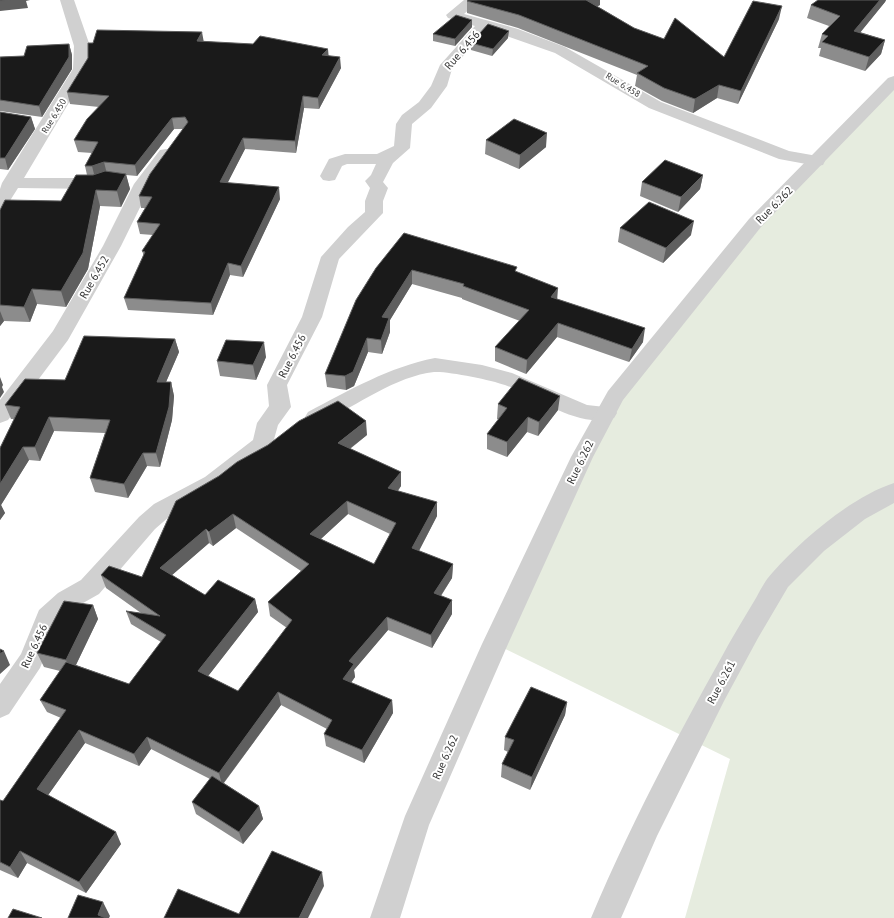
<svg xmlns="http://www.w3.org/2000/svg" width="894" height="918" font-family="'PT Sans',sans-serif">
	<rect width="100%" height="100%" fill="#fff"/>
	<path fill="#e6ecdf" d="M894 81V918H685L730 759 495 644 600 422 755 223Z"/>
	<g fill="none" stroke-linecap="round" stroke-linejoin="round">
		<path fill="#d0d0d0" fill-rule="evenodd" d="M60 0H74L90 46 89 69 24 178H101L107 179 110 183 107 187 97 189 18 188 6 207 0 208V189L2 183 73 69 74 46Z
			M464 0H480L464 14 518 29 565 47 661 102 771 144 789 151 823 157 825 161 823 165 817 166 779 159 649 108 555 53 487 29 452 69 447 86 431 108 412 124 410 148 393 163 383 182 388 188 383 201V213L339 259 322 317 287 385 291 407 278 425 271 450 252 463 221 489 170 516 155 529 99 594 76 607 58 623 40 668 9 714 0 718V684L21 654 39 610 58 593 81 580 139 517 154 504 205 477 253 440 257 423 269 406 267 385 302 317 321 257 348 227 365 212V201L370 188 365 181 371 175 376 164H347L342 166 335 180 329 181 323 180 320 176 329 159 345 154H377L394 146 396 124 402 115 419 102 431 86 440 65 475 26 448 18 446 15Z
			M166 149 172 150 174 154 151 185 121 246 68 340 8 420 0 423V400L53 331 103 246 134 184 160 150Z
			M435 358 482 365 512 373 587 405 614 408 617 413 614 418C576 429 539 397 505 385 491 380 448 371 434 372 397 376 356 405 324 422L316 425 308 422 305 417 308 412C350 390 389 367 435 358Z
			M894 483V503L865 519 824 551 788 587 758 638 724 701 657 836 621 918H591C628 830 673 744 720 660 731 639 744 618 756 598 761 589 766 579 773 572 801 540 853 496 894 483Z"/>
		<path fill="#d0d0d0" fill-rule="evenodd" d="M894 76V90L761 227 623 400 593 457 508 644 429 825 400 918H370L405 816 482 644 571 457 608 391 749 219 888 78Z"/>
	</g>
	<path fill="#8c8c8c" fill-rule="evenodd" d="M468 0H600V5L597 6 634 28 664 39 724 57 779 19 738 104 717 98 693 113 662 101 635 86 637 75 518 28 467 13V1Z
		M818 0H886L885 2 860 32 885 40 881 54 865 71 819 56 821 48H818L822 34 829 26 807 18 811 5Z
		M472 20V27L455 46 433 41V34Z
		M508 38 492 56 471 50V43Z
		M204 41 328 55 341 68 319 109 304 108 296 153 245 149 227 183 280 199 243 277 230 275 213 315 128 310 124 298 144 256 142 251 153 235 140 234 137 222 145 208H141L139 196 183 129H174L137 176 126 175 130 189 121 207 100 206 88 269 66 307 37 304 30 322 4 321 0 326V210L61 201 87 175 85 166 92 153 78 152 74 140 99 107 70 104 67 92Z
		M69 44 72 55V69L42 117 0 111V57L24 56Z
		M0 112 31 117 35 129 8 170 0 169Z
		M486 140 546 147 519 169 485 154Z
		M703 175 700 189 678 212 640 196 642 182Z
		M620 228 691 235 663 263 618 242Z
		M376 268 517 272 557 299 643 342 629 362 557 337 526 374 495 361V347L520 321 462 299V298L412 284 390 320V332L382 354 368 352 354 386 346 390 327 387 325 374Z
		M175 339 179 352 166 382H171L174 396 172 420 160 467 147 466 128 498 95 492 90 478 105 433 54 431 40 461 29 460 1 505 5 513 0 520V448L14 419H11L5 405 65 380Z
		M266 357 256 380 220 376 217 361Z
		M498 404 558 410 538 436 527 432 507 457 487 449V434L499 419H497Z
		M367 435 350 449 401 472V486L398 491 437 516 419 551 453 564 452 578 441 596 452 600V614L432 648 388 630 354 670 355 677 351 683 392 700 393 713 364 763 326 746 324 734 327 729 281 705 224 783 259 806 263 819 243 844 196 814 192 802 210 779 151 749 139 766 85 743 48 795 121 844 86 893 27 863 18 878 0 870V800L3 801 61 718 47 712 40 700 60 671 44 667 37 653 93 605 98 619 76 665 129 684 161 642 131 624 126 611 141 613 106 588 101 575 142 577 176 501ZM348 514 390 534 374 564 321 539ZM236 528 301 571 268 602 270 616 287 628 238 691 208 676 258 612 255 599 205 595 172 575 209 543 213 546Z
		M567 702 565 715 530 790 501 777 502 764 508 752 504 750 505 737Z"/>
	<path fill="#5f5f5f" d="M11 0H30L26 1 28 8 0 11V1Z
		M586 0H600V5L585 13Z
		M880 0H886L885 2 851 44 854 31Z
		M782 6 779 19 738 104 741 91Z
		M472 20V27L455 46V39Z
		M509 31 508 38 492 56 493 49Z
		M202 32 204 43 197 41Z
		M885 40 881 54 865 71 869 57Z
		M69 44 72 55V69L42 117 39 106Z
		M328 49 329 60 322 55Z
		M340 57 341 68 319 109 318 98Z
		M719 85 717 98 693 113 695 99Z
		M303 96 304 108 296 153 295 141Z
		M31 117 35 129 8 170 5 158Z
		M172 118 174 129 137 176 135 165Z
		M547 133 546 147 519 169 520 155Z
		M243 138 245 149 222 194 220 182Z
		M104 162 107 174 95 178 92 166Z
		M126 174 130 189 121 207 117 191Z
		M703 175 700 189 678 212 681 197Z
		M279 187 280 199 243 277 241 266Z
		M96 190 100 206 88 269 66 307 61 291Z
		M694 221 691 235 663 263 666 248Z
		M228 263 230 275 213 315 211 303Z
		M412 270V284L390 320V332L382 354 381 340 382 317Z
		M558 288 557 302 551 297Z
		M32 289 37 304 30 322 24 307Z
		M0 311 4 321 0 326Z
		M558 323 557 337 526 374 527 360Z
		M645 328 643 342 629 362 632 349Z
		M367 338 368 352 354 386 346 390 345 376Z
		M175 339 179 352 160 396 157 382Z
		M264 342 266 357 256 380 253 365Z
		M0 377 3 385 2 387 4 392 0 398Z
		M171 382 174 396 172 420 160 467 156 453Z
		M560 396 558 410 538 436 539 422Z
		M49 417 54 431 40 461 35 447Z
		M528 417 527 432 507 457V442Z
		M366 421 367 435 339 457 338 443Z
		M23 447 29 460 1 505 5 513 0 520V484Z
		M143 453 147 466 128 498 124 484Z
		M401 472V486L389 502 388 488Z
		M347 501 348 514 312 547 310 534Z
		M437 502V516L413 562 412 548Z
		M233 514 236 528 213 546 209 532Z
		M206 529 209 543 164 582 160 568Z
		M453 564 452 578 434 606V593Z
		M255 599 258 612 202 684 198 671Z
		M452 600V614L432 648 431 635Z
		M93 605 98 619 72 673 66 660Z
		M387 617 388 630 354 670 355 677 344 692 343 679 349 661Z
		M4 651 10 665 0 674V654Z
		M278 692 281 705 222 785 219 773Z
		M392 700 393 713 364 763 362 750Z
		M567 702 565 715 530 790 532 777Z
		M79 730 85 743 44 801 37 789Z
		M147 737 151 749 139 766 134 754Z
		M259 806 263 819 243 844 239 832Z
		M116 832 121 844 86 893 79 882Z
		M20 851 27 863 18 878 10 867Z
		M322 872 324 886 308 918H299Z
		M103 902 110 916 109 918H99L98 915Z"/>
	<path fill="#1a1a1a" stroke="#5f5f5f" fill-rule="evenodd" d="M0 0H11L0 1Z
		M468 0H586L634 28 664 39 675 18 724 57 753 1 782 6 741 91 719 85 695 99 664 88 637 73 648 66 519 15 467 1Z
		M818 0H880L854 31 885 40 869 57 822 42 828 36 822 34 840 16 811 5Z
		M456 15 472 20 455 39 433 34Z
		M488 24 509 31 493 49 471 43Z
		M97 30 202 32 197 41 253 44 260 36 328 49 322 55 340 57 318 98 303 96 295 141 243 138 220 182 279 187 241 266 228 263 211 303 124 298 145 252 142 251 160 224 137 222 152 197 139 196 150 174 188 122 185 117 172 118 135 165 104 162 92 166H85L98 142 74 140 87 119 109 96 67 92 88 58V43H93Z
		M69 44V57L39 106 0 100V57L24 56 27 46Z
		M0 112 31 117 5 158H0Z
		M514 119 547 133 520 155 486 140Z
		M665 160 703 175 681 197 642 182Z
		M105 171 126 174 117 191 96 190 83 253 61 291 32 289 24 307 0 305V210L5 200 61 201 76 175H93Z
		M649 202 694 221 666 248 620 228Z
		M404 233 517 267 515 271 558 288 551 297 645 328 632 349 558 323 527 360 495 347 529 310 463 286 464 284 412 270 382 317 389 318 381 340 367 338 353 372 345 376 325 374 356 300 376 268Z
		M84 336 175 339 157 382H171L169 407 156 453H143L124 484 90 478 110 420 49 417 35 447H23L0 484V448L20 407 5 405 25 379 65 380Z
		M226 340 264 342 253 365 217 361Z
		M519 378 560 396 539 422 528 417 507 442 487 434 507 408 498 404Z
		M338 401 366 421 338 443 401 472 388 488 437 502 412 548 453 564 434 593 452 600 431 635 387 617 349 661 354 664 343 679 392 700 362 750 324 734 332 720 278 692 219 773 147 737 134 754 79 730 37 789 116 832 79 882 20 851 10 867 0 862V800L3 801 66 710 40 700 66 662 129 684 166 635 126 611 160 616 101 575 109 566 142 577 176 501 219 476 237 462 268 445 299 421ZM347 501 396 523 374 564 310 534ZM233 514 309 564 268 602 292 620 238 691 198 671 255 599 218 580 205 595 160 568 206 529 209 532Z
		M64 601 93 605 66 660 37 653Z
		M0 649 4 651 0 654Z
		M531 687 567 702 532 777 502 764 514 740 505 737Z
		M212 776 259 806 239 832 192 802Z
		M272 851 322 872 299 918H164L178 889 239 914Z
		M78 895 103 902 98 915 106 918H68Z
		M13 909 42 918H8Z"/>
	<g text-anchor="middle" stroke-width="4" stroke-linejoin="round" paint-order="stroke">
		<g font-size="9" fill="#333" stroke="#fff">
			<text transform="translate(623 85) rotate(31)" y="3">Rue 6.458</text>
			<text transform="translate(54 116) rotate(-59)" y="3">Rue 6.450</text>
		</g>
		<g font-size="11" fill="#333" stroke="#fff">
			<text transform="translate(462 50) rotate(-49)" y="4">Rue 6.456</text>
			<text transform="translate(774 205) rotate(-45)" y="4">Rue 6.262</text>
			<text transform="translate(94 277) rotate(-60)" y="4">Rue 6.452</text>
			<text transform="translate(292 356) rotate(-63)" y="4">Rue 6.456</text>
			<text transform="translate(580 462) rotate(-64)" y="4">Rue 6.262</text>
			<text transform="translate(34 646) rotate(-65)" y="4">Rue 6.456</text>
			<text transform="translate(721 682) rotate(-62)" y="4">Rue 6.261</text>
			<text transform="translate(445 757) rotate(-66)" y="4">Rue 6.262</text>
		</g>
	</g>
</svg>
